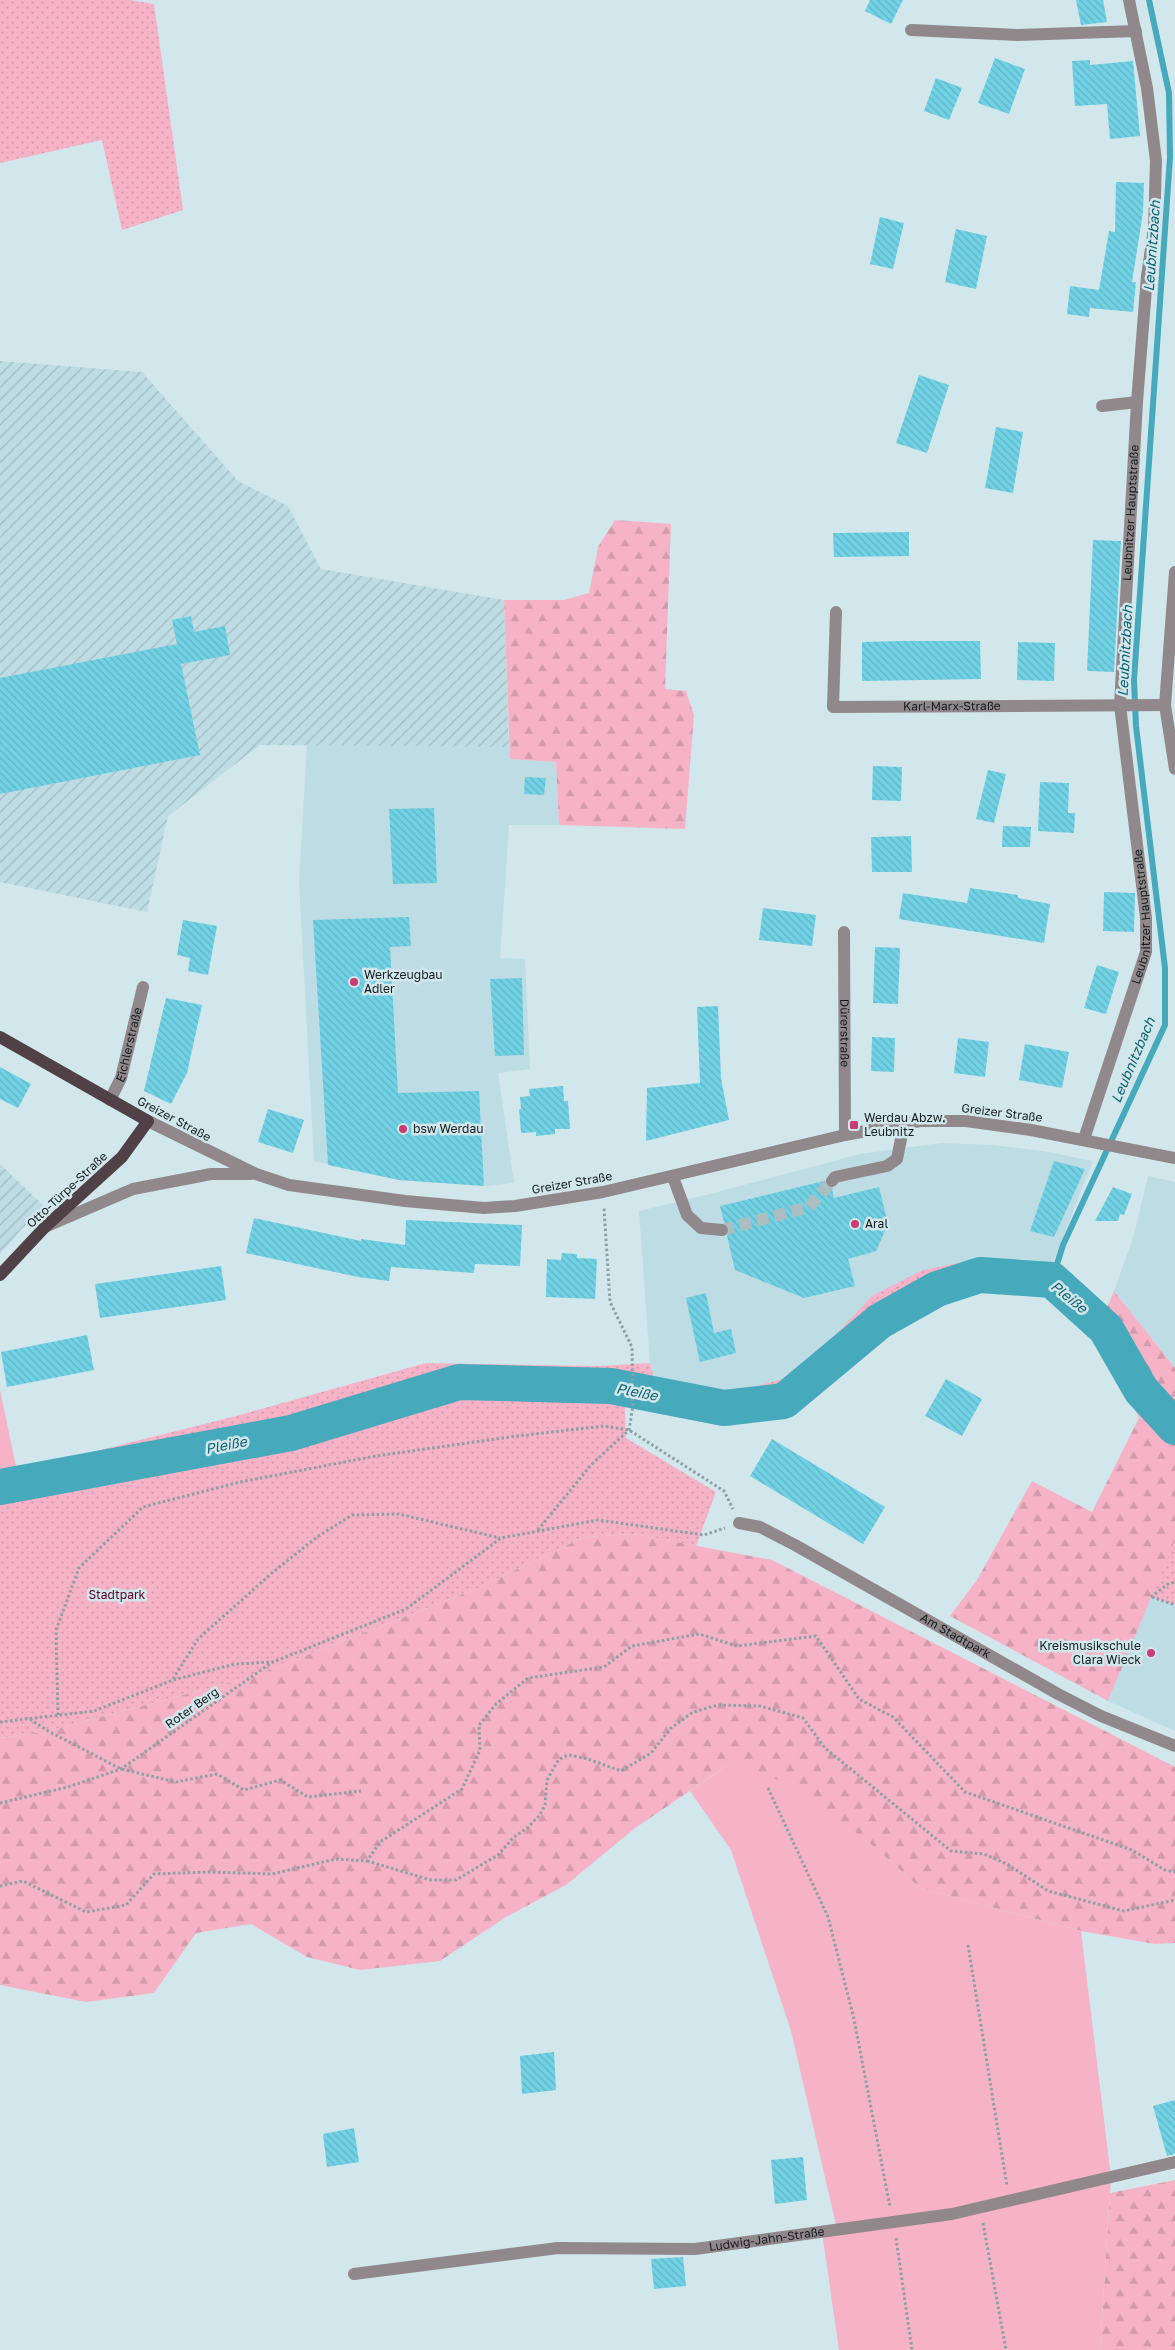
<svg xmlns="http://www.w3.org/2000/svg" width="1175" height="2350" font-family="'Golos Text',sans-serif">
	<defs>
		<pattern id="industrial-furrows" width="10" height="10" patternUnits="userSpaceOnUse" patternTransform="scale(1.25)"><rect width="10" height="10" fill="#bedce3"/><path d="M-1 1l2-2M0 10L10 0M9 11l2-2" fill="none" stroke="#a2bcc2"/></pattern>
		<pattern id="grass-dots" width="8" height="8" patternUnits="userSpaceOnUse" patternTransform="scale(1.25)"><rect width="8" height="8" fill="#f6b3c7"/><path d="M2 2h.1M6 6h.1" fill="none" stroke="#d29aaa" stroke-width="1.8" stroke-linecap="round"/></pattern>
		<pattern id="forest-firs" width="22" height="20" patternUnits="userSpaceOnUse" patternTransform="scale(1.25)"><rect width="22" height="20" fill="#f6b3c7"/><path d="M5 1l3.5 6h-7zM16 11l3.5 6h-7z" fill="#d29aaa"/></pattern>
		<pattern id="building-back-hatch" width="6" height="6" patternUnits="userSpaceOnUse" patternTransform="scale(1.25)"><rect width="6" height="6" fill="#71d2e5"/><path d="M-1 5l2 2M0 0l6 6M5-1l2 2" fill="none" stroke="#61b4c4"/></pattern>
	</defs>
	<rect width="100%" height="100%" fill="#d1e7ec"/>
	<path fill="#bedce3" d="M307 745 509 747 511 759 556 762 559 825H509L500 958 525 959 530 1069 498 1073 514 1183 484 1186 399 1180 314 1161 299 881Z
		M941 1143 992 1145 1043 1151 1093 1161 1051 1267 1021 1262 979 1259 830 1341 786 1378 746 1389 705 1392 655 1383 650 1363 639 1211 710 1194 860 1154Z
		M1148 1176 1175 1182V1368L1114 1291 1134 1235Z
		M1151 1597 1175 1605V1731L1108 1701Z"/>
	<path fill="url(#industrial-furrows)" d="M0 361 142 372 238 481 288 506 321 569 504 600 509 747 260 745 168 816 147 912 0 882Z
		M0 1164 43 1205 0 1254Z"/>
	<path fill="url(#grass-dots)" d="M0 0H130L154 4 183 210 122 230 102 140 0 163Z
		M979 1259 1021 1262 1051 1267 1103 1317 1110 1324 1155 1397 1139 1418 1110 1353 1083 1321 1040 1291 991 1286 955 1292 904 1319 845 1367 806 1404 758 1415 701 1416 647 1404 625 1407 626 1438 716 1492 696 1546 634 1534 584 1537 476 1589 251 1677 48 1731 0 1738V1473L17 1471 236 1416 426 1363 600 1366 650 1363 655 1383 705 1392 746 1389 786 1378 830 1341 872 1296 923 1270Z
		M1175 1539V1605L1151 1597Z"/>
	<path fill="url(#forest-firs)" d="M615 520 671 524 665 689 686 691 694 715 685 829 559 825 556 762 510 759 504 600H564L589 593 598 547Z
		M1114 1291 1175 1368V1540L1108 1701 950 1616 977 1580 1032 1481 1092 1512 1139 1418 1155 1397 1110 1324 1103 1317Z
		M634 1534 772 1560 1175 1767V1943L1155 1944 1081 1931 920 1888 866 1840 732 1762 634 1829 566 1885 506 1917 440 1961 360 1970 307 1957 251 1924 196 1933 154 1993 86 2002 0 1985V1738L48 1731 251 1677 476 1589 584 1537Z
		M1175 2180V2350H1100L1110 2193Z"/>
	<path fill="#f6b3c7" d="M0 1390 17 1471 0 1473Z
		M732 1762 794 1786 866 1840 920 1888 1081 1931 1111 2177 1100 2350H839L822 2232 837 2229 791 2031 731 1850 690 1791Z"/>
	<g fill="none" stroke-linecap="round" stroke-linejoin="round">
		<path stroke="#47a9bc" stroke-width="6" d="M1052 1280 1063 1245 1165 1025V968L1136 726 1134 680 1170 157 1169 93 1149 0"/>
		<path stroke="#47a9bc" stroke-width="36" d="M0 1487 291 1433 459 1382 611 1386 724 1408 784 1401 880 1321 937 1289 980 1275 1052 1280 1106 1329 1141 1390 1175 1427"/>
	</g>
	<path fill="url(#building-back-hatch)" d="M870 0H903L891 24 865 11Z
		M1076 0H1103L1107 22 1081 25Z
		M995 58 1025 69 1009 114 978 103Z
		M1090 60V65L1133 61 1140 136 1110 139 1107 104 1075 106 1072 61Z
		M936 78 962 88 949 120 924 111Z
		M1116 182 1144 183 1143 212 1132 282H1136L1133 312 1090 308 1089 317 1067 314 1070 286 1099 290 1109 231 1115 232Z
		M880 217 904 223 893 269 870 264Z
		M956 229 987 236 976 289 945 282Z
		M919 375 949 385 927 453 896 443Z
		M996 427 1023 432 1013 493 985 488Z
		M909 532V556L834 557 833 533Z
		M1093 540 1121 541 1114 672 1087 671Z
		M191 616 194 632 225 626 230 655 181 664 200 755 0 794V678L177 644 172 620Z
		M902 641H980L981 679 862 681V642Z
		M1018 642 1055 643 1054 681 1017 680Z
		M873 766 902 767 901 801 872 800Z
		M988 770 1006 774 994 823 976 819Z
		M525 777 546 778 544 795 524 794Z
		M1040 782 1069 783 1068 813H1075L1074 833 1038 831Z
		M434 808 437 883 393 884 389 809Z
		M1003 826 1031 827 1030 847H1002Z
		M911 836 912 872H872L871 837Z
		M970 888 1018 895V898L1050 904 1044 943 899 919 903 893 967 903Z
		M1104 892 1135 893 1134 932 1103 931Z
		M763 908 816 915 812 946 759 940Z
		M409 917 411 946 390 947 398 1093 479 1091 484 1186 399 1180 328 1165 313 920Z
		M183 920 217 926 208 975 188 971 190 958 177 955Z
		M875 947 900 948 898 1004 873 1003Z
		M1097 965 1119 972 1106 1014 1084 1008Z
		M522 978 524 1055 495 1056 490 979Z
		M166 998 202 1005 187 1073 171 1104 144 1091Z
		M718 1006 721 1078 729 1120 646 1141 647 1088 700 1083 697 1007Z
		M872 1037 895 1038 894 1072 871 1071Z
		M958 1038 989 1042 985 1077 954 1073Z
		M1025 1044 1069 1052 1062 1088 1019 1080Z
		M0 1067 31 1084 18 1108 0 1099Z
		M563 1086 564 1101H568L570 1129H555V1134L536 1136V1132L521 1133 519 1109H521L520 1097 530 1096 529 1089Z
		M268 1109 304 1120 293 1153 258 1142Z
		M1054 1161 1085 1169 1054 1237 1030 1231Z
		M824 1181 827 1187 832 1189 834 1198 879 1187 888 1224 876 1251 848 1259 855 1286 804 1298 735 1270 727 1236 730 1227 724 1222 720 1206Z
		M1113 1187 1132 1194 1124 1215 1120 1214 1118 1221H1095Z
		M254 1218 361 1241V1239L405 1245 406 1220 522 1225 520 1266 475 1264 474 1273 391 1267 389 1281 358 1277 246 1253Z
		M562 1253 577 1254V1258L597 1259 595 1299 546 1297 547 1259 561 1260Z
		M221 1266 226 1300 100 1318 95 1284Z
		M706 1293 714 1333 731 1329 736 1353 700 1362 686 1298Z
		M87 1335 94 1370 7 1387 1 1352Z
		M946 1379 982 1399 962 1436 925 1416Z
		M772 1439 885 1507 863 1544 750 1476Z
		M554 2052 556 2090 522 2094 520 2056Z
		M1175 2100V2154L1167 2156 1153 2106Z
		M354 2128 359 2162 327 2167 323 2134Z
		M803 2157 807 2200 775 2204 771 2160Z
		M683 2257 686 2286 654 2289 651 2259Z"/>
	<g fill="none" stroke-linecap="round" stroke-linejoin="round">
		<path stroke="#abbfc3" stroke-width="12" stroke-dasharray="12 6" stroke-linecap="butt" d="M722 1230 809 1207 832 1181"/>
		<path stroke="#8e9fa3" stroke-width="3" stroke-dasharray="2.5 2.5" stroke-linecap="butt" d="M538 1530 591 1465 629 1430 633 1405 632 1347 610 1302 604 1208
			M1151 1597 1168 1584 1175 1582
			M1152 1597 1175 1605
			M173 1679 198 1639 272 1573 317 1537 352 1515 399 1514 500 1538
			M58 1715 56 1630 79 1568 143 1507 240 1482 376 1456 517 1436 604 1426 629 1430 724 1491 733 1509
			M30 1719 48 1731 121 1769 176 1782 217 1774 244 1790 280 1780 308 1797 361 1791
			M0 1722 94 1711 173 1680 235 1664 273 1662 406 1609 501 1538 598 1520 704 1535 725 1528
			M768 1788 828 1917 854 2019 890 2207
			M0 1803 68 1787 121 1769 271 1663
			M367 1861 431 1880H456L498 1855 513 1838 527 1828 539 1816 545 1805 547 1780 557 1762 563 1757 569 1755 588 1759 621 1771 651 1753 671 1728 693 1712 718 1705 760 1706 803 1718 825 1748 951 1851 984 1854 1007 1864 1048 1891 1124 1911 1175 1900
			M0 1886 23 1881 86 1912 126 1905 154 1874 211 1872 272 1874 336 1859 367 1861 380 1842 462 1789 480 1750 479 1725 496 1704 528 1678 604 1667 632 1646 699 1634 737 1646 816 1636 859 1699 893 1717 965 1792 1132 1850 1165 1870 1175 1872
			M968 1945 1007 2186
			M983 2223 1006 2350
			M896 2238 912 2350"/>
		<g stroke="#91888b" stroke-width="12">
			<path d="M911 30 1018 35 1136 31"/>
			<path d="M1102 406 1137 402"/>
			<path d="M1175 572 1165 705 1175 769"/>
			<path id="s1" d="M836 612 833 707 1165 705"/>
			<path id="s2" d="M844 932 845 1135"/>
			<path id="s3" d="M110 1100 121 1078 143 987"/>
			<path d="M148 1121 256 1174 289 1185 405 1201 484 1208 515 1206 603 1192 845 1135 920 1121H966L1031 1130 1175 1158"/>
			<path id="s4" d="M1084 1139 1146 952V918L1120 705 1137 402 1147 276 1154 228 1156 161 1147 88 1129 0"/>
			<path d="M673 1177 687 1215 701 1228 722 1230"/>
			<path d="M832 1181 835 1177 887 1166 897 1159 904 1124"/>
			<path d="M47 1226 133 1189 211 1174H251"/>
			<path id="s5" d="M739 1523 760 1527 795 1545 1058 1694 1101 1716 1175 1746"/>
			<path id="s6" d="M354 2274 558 2248 695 2249 952 2214 1175 2162"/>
		</g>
		<path stroke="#4f4145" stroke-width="12" d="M0 1037 148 1121 122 1157 45 1227 0 1275"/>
	</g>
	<g fill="#c73d74" stroke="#d1e7ec" stroke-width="2">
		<circle cx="354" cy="982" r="5"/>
		<rect x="849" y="1120" width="10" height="10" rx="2.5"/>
		<circle cx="403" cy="1129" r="5"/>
		<circle cx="855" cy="1224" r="5"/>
		<circle cx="1151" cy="1653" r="5"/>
	</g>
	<g text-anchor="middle" stroke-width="5" stroke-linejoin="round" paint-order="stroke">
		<g font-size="12" fill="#151d1f" stroke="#d1e7ec">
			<text dy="4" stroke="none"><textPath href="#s4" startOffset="638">Leubnitzer Hauptstraße</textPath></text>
			<text dy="4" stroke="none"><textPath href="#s1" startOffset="214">Karl-Marx-Straße</textPath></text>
			<text dy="4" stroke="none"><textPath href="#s4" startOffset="232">Leubnitzer Hauptstraße</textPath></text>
			<text dy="4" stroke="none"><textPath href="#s2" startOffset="101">Dürerstraße</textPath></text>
			<text dy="4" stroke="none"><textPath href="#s3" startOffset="59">Eichlerstraße</textPath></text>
			<text transform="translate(1002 1113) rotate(7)" y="4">Greizer Straße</text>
			<text transform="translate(174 1119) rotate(28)" y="4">Greizer Straße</text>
			<text transform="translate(572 1183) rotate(-10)" y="4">Greizer Straße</text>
			<text transform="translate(67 1190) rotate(-43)" y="4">Otto-Türpe-Straße</text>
			<text dy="4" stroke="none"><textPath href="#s5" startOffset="245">Am Stadtpark</textPath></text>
			<text transform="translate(192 1708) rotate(-35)" y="4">Roter Berg</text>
			<text dy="4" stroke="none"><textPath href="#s6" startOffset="415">Ludwig-Jahn-Straße</textPath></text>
		</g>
		<g font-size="12" fill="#151d1f" stroke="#d1e7ec" text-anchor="start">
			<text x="364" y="979">Werkzeugbau<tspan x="364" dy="14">Adler</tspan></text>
			<text x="864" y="1122">Werdau Abzw.<tspan x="864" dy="14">Leubnitz</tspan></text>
			<text x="413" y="1133">bsw Werdau</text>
			<text x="865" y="1228">Aral</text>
			<text x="1141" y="1650" text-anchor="end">Kreismusikschule<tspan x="1141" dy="14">Clara Wieck</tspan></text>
		</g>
		<g font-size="12" fill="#5b002c" stroke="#d1e7ec">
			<text x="117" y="1599">Stadtpark</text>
		</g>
		<g font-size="14" font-style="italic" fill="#0e616f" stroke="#d1e7ec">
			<text transform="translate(1152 246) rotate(-86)" y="5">Leubnitzbach</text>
			<text transform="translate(1125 651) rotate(-87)" y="5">Leubnitzbach</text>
			<text transform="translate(1133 1060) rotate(-67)" y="5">Leubnitzbach</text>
			<text transform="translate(1069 1297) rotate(39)" y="5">Pleiße</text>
			<text transform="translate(637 1392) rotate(11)" y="5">Pleiße</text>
			<text transform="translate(226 1445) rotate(-11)" y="5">Pleiße</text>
		</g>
	</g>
</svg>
